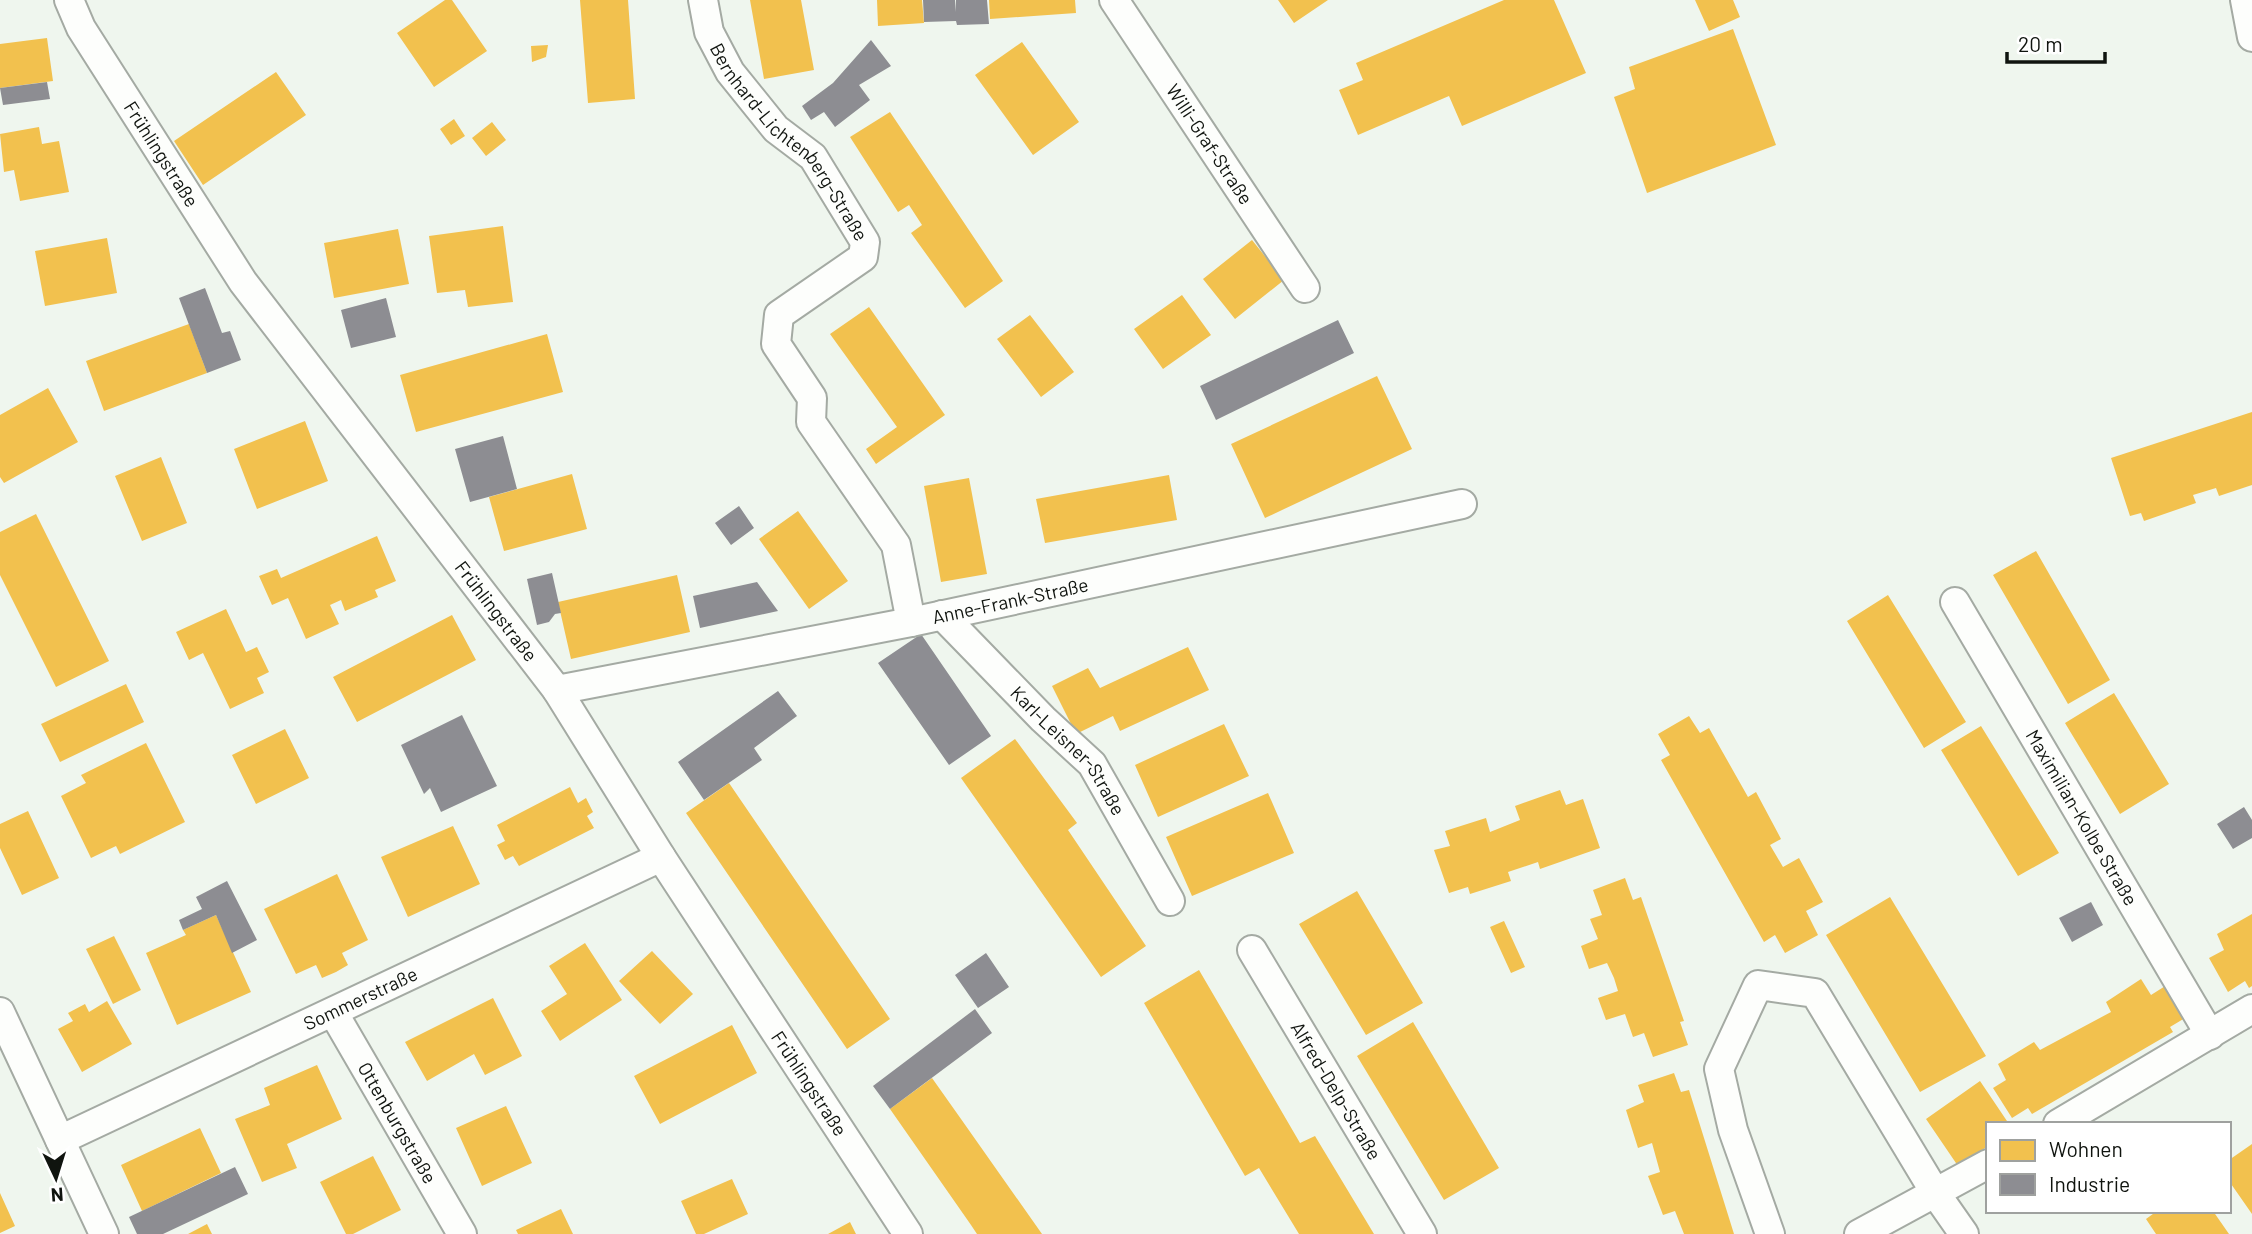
<svg xmlns="http://www.w3.org/2000/svg" width="2252" height="1234" font-family="Barlow,sans-serif">
	<rect width="100%" height="100%" fill="#eff6ee"/>
	<path fill="#f2c14e" d="M445 0H452L487 51 434 87 397 33Z
		M580 0H628L635 99 588 103Z
		M750 0H801L814 70 764 79Z
		M877 0H922L924 23 878 26Z
		M989 0H1075L1076 13 990 19Z
		M1278 0H1328L1294 23Z
		M1504 0H1554L1586 73 1462 126 1449 96 1358 135 1339 90 1363 80 1356 63Z
		M1695 0H1733L1740 17 1709 31Z
		M1733 29 1776 145 1647 193 1614 97 1635 89 1629 67Z
		M47 38 53 81 0 88V44Z
		M1022 42 1079 122 1033 155 975 75Z
		M548 45 546 57 532 62 531 46Z
		M276 72 306 115 203 185 174 141Z
		M890 112 1003 281 965 308 911 233 922 225 909 205 898 212 850 137Z
		M454 119 465 136 451 145 440 129Z
		M492 122 506 140 486 156 472 138Z
		M39 127 42 144 59 141 69 192 20 201 14 170 4 172 0 134Z
		M503 226 513 302 468 307 465 290 437 293 429 236Z
		M398 229 409 284 334 298 324 243Z
		M107 238 117 293 45 306 35 251Z
		M1252 240 1284 280 1235 319 1203 279Z
		M1182 295 1211 335 1163 369 1134 329Z
		M869 307 945 415 876 464 866 449 897 427 830 334Z
		M1030 315 1074 372 1041 397 997 339Z
		M189 324 207 373 104 411 86 361Z
		M547 334 563 392 416 432 400 375Z
		M1377 376 1412 449 1265 518 1231 444Z
		M48 388 78 442 4 483 0 477V415Z
		M2252 412V485L2219 496 2216 488 2193 495 2196 503 2144 521 2141 513 2130 516 2111 458Z
		M305 421 328 481 257 509 234 449Z
		M161 457 187 523 142 541 115 476Z
		M572 474 587 529 504 551 489 497Z
		M1169 475 1177 520 1045 543 1036 499Z
		M969 478 987 574 941 582 924 486Z
		M798 511 848 581 809 609 759 539Z
		M36 514 109 661 56 687 0 575V532Z
		M377 536 396 581 375 590 378 597 345 611 341 600 330 605 339 624 306 639 288 598 272 605 259 576 277 569 281 578Z
		M2036 551 2110 680 2068 704 1993 575Z
		M677 575 690 632 571 659 558 602Z
		M1888 595 1966 722 1924 748 1847 621Z
		M226 609 246 652 257 647 269 672 257 678 264 693 230 709 203 653 189 660 176 632Z
		M452 615 476 660 357 722 333 677Z
		M1188 647 1209 690 1120 731 1113 716 1076 734 1052 686 1088 668 1100 688Z
		M126 684 144 722 60 762 41 724Z
		M2114 693 2169 784 2120 814 2065 723Z
		M1689 716 1700 733 1709 728 1748 797 1756 792 1781 839 1770 845 1783 867 1799 858 1823 902 1806 911 1818 935 1785 953 1775 935 1764 942 1661 760 1670 755 1658 734Z
		M1224 724 1249 776 1158 817 1135 765Z
		M1981 726 2059 853 2018 876 1941 750Z
		M285 729 309 778 256 804 232 755Z
		M1015 739 1077 823 1068 830 1146 946 1101 977 961 778Z
		M146 743 185 822 120 854 116 846 91 858 61 796 86 783 81 775Z
		M729 783 890 1019 847 1049 686 813Z
		M570 787 578 803 586 798 593 812 587 816 594 828 519 866 513 856 505 860 497 845 505 841 497 825Z
		M1560 790 1566 805 1583 799 1600 848 1540 869 1538 862 1508 872 1511 881 1470 894 1468 887 1449 893 1434 850 1450 846 1445 831 1486 818 1490 832 1520 820 1515 806Z
		M1268 793 1294 853 1192 896 1166 837Z
		M28 811 59 878 22 895 0 848V824Z
		M453 826 480 884 408 917 381 857Z
		M337 874 368 940 342 953 348 965 336 972 322 978 316 965 296 974 264 909Z
		M1625 878 1633 900 1641 897 1684 1021 1680 1022 1688 1045 1653 1057 1644 1033 1633 1037 1625 1014 1606 1020 1598 998 1618 991 1614 978 1607 963 1589 969 1581 946 1598 939 1590 919 1602 915 1593 890Z
		M1357 891 1423 1003 1366 1035 1299 924Z
		M1890 897 1986 1056 1920 1092 1826 935Z
		M2252 914V986L2249 988 2245 981 2228 992 2209 958 2224 950 2217 934Z
		M216 915 251 992 177 1025 146 953 186 935 183 930Z
		M1504 921 1525 967 1511 973 1490 927Z
		M114 936 141 990 113 1004 86 949Z
		M585 943 622 1000 560 1041 541 1011 567 994 549 966Z
		M652 951 693 994 660 1024 619 981Z
		M1199 970 1300 1143 1315 1136 1374 1234H1299L1259 1168 1245 1176 1144 1003Z
		M2141 979 2151 995 2170 983 2190 1015 2170 1027 2173 1032 2032 1114 2028 1108 2012 1118 1993 1088 2006 1080 1998 1064 2034 1042 2040 1050 2111 1012 2106 1002Z
		M493 998 522 1056 485 1075 474 1054 427 1081 405 1042Z
		M107 1001 132 1044 82 1072 58 1029 73 1021 68 1013 85 1004 89 1012Z
		M1413 1022 1499 1168 1444 1200 1357 1056Z
		M732 1025 757 1073 660 1124 634 1076Z
		M317 1065 342 1119 287 1144 297 1168 262 1182 235 1119 270 1105 264 1088Z
		M1674 1073 1681 1092 1689 1090 1734 1234H1684L1675 1211 1663 1215 1648 1176 1660 1172 1652 1143 1638 1148 1626 1110 1644 1102 1638 1085Z
		M932 1078 961 1119 1042 1234H977L971 1225 890 1109Z
		M1980 1081 2009 1124H1988V1146L1958 1166 1926 1119Z
		M506 1106 532 1163 482 1186 456 1128Z
		M200 1128 221 1173 142 1211 121 1165Z
		M2252 1144V1214L2229 1181V1160Z
		M373 1156 401 1210 353 1234H346L320 1182Z
		M732 1179 748 1214 704 1234H696L681 1201Z
		M0 1193 15 1226 0 1233Z
		M561 1209 573 1234H518L516 1230Z
		M2157 1211H2213L2229 1234H2156L2146 1219Z
		M850 1222 856 1234H828Z
		M207 1224 212 1234H188Z"/>
	<path fill="#8d8d92" d="M923 0H955V12L956 0H987L989 24 957 25 956 21 924 22Z
		M871 40 891 66 859 85 870 100 835 127 824 112 811 120 802 106 833 83Z
		M47 82 50 99 3 105 0 88Z
		M205 288 222 333 230 331 241 360 207 373 179 298Z
		M386 298 396 337 351 348 341 310Z
		M1338 320 1354 353 1216 420 1200 386Z
		M503 436 517 489 470 502 455 449Z
		M739 506 754 528 731 545 715 523Z
		M552 573 561 613 555 614 549 622 537 625 527 579Z
		M757 582 778 611 700 628 693 596Z
		M921 634 991 736 949 765 878 663Z
		M778 691 797 716 754 748 762 760 704 800 678 762Z
		M462 715 497 786 441 812 430 788 424 794 401 745Z
		M2244 807 2252 820V838L2233 849 2217 824Z
		M227 881 257 940 232 953 216 915 183 930 179 920 202 909 196 897Z
		M2091 902 2103 925 2072 942 2059 918Z
		M986 953 1009 987 978 1008 955 975Z
		M975 1009 992 1033 890 1109 873 1086Z
		M235 1167 248 1194 163 1234H137L129 1217Z"/>
	<g fill="none" stroke-linecap="round" stroke-linejoin="round">
		<g stroke="#a4aaa3" stroke-width="32">
			<g id="street">
				<path id="s1" d="M69 0 81 28 243 282 557 690 661 857 908 1234"/>
				<path id="s2" d="M703 0 709 32 730 72 776 129 813 157 865 242 863 257 779 315 776 344 812 398 811 422 896 545 911 622"/>
				<path id="s3" d="M1114 0 1305 288"/>
				<path d="M2245 0 2252 37"/>
				<path id="s4" d="M1955 602 2210 1035"/>
				<path id="s5" d="M942 615 1043 719 1092 764 1170 901"/>
				<path id="s6" d="M557 690 911 622 1462 504"/>
				<path id="s7" d="M1252 950 1422 1234"/>
				<path d="M0 1012 104 1234"/>
				<path id="s8" d="M333 1012 462 1234"/>
				<path d="M2058 1124 2252 1009"/>
				<path id="s9" d="M60 1140 661 857"/>
				<path d="M1770 1234 1733 1130 1719 1069 1758 985 1815 993 1936 1194 1964 1234"/>
				<path d="M1859 1234 1988 1164"/>
			</g>
		</g>
		<use href="#street" stroke="#fdfefc" stroke-width="28"/>
	</g>
	<g text-anchor="middle" stroke-width="7" stroke-linejoin="round" paint-order="stroke">
		<g font-size="19" fill="#10140f" stroke="#fff">
			<text dy="7" stroke="none"><textPath href="#s2" startOffset="170">Bernhard-Lichtenberg-Straße</textPath></text>
			<text dy="7" stroke="none"><textPath href="#s3" startOffset="173">Willi-Graf-Straße</textPath></text>
			<text dy="7" stroke="none"><textPath href="#s1" startOffset="180">Frühlingstraße</textPath></text>
			<text dy="7" stroke="none"><textPath href="#s6" startOffset="462">Anne-Frank-Straße</textPath></text>
			<text dy="7" stroke="none"><textPath href="#s1" startOffset="747">Frühlingstraße</textPath></text>
			<text dy="7" stroke="none"><textPath href="#s5" startOffset="186">Karl-Leisner-Straße</textPath></text>
			<text dy="7" stroke="none"><textPath href="#s4" startOffset="250">Maximilian-Kolbe Straße</textPath></text>
			<text dy="7" stroke="none"><textPath href="#s9" startOffset="332">Sommerstraße</textPath></text>
			<text dy="7" stroke="none"><textPath href="#s1" startOffset="1314">Frühlingstraße</textPath></text>
			<text dy="7" stroke="none"><textPath href="#s7" startOffset="164">Alfred-Delp-Straße</textPath></text>
			<text dy="7" stroke="none"><textPath href="#s8" startOffset="128">Ottenburgstraße</textPath></text>
		</g>
	</g>
	<rect x="1986" y="1122" width="245" height="91" fill="#ffffff" stroke="#9fa19f" stroke-width="2"/>
	<rect x="2000" y="1140" width="35" height="21" fill="#f2c14e" stroke="#9fa19f" stroke-width="2"/>
	<text x="2049" y="1157" font-size="21" fill="#10140f">Wohnen</text>
	<rect x="2000" y="1174" width="35" height="21" fill="#8d8d92" stroke="#9fa19f" stroke-width="2"/>
	<text x="2049" y="1192" font-size="21" fill="#10140f">Industrie</text>
	<g transform="translate(56 1178) rotate(176)" stroke="#ffffff" stroke-width="5" paint-order="stroke">
	<path d="M0-5L12 26L0 18L-12 26Z" fill="#10140f"/>
	<text y="-10" font-size="19" font-weight="bold" text-anchor="middle" fill="#10140f">N</text>
	</g>
	<path d="M2007 52v10h98v-10" fill="none" stroke="#10140f" stroke-width="3.5"/>
	<text x="2018" y="52" font-size="21" fill="#10140f" stroke="#ffffff" stroke-width="5" paint-order="stroke">20 m</text>
</svg>
